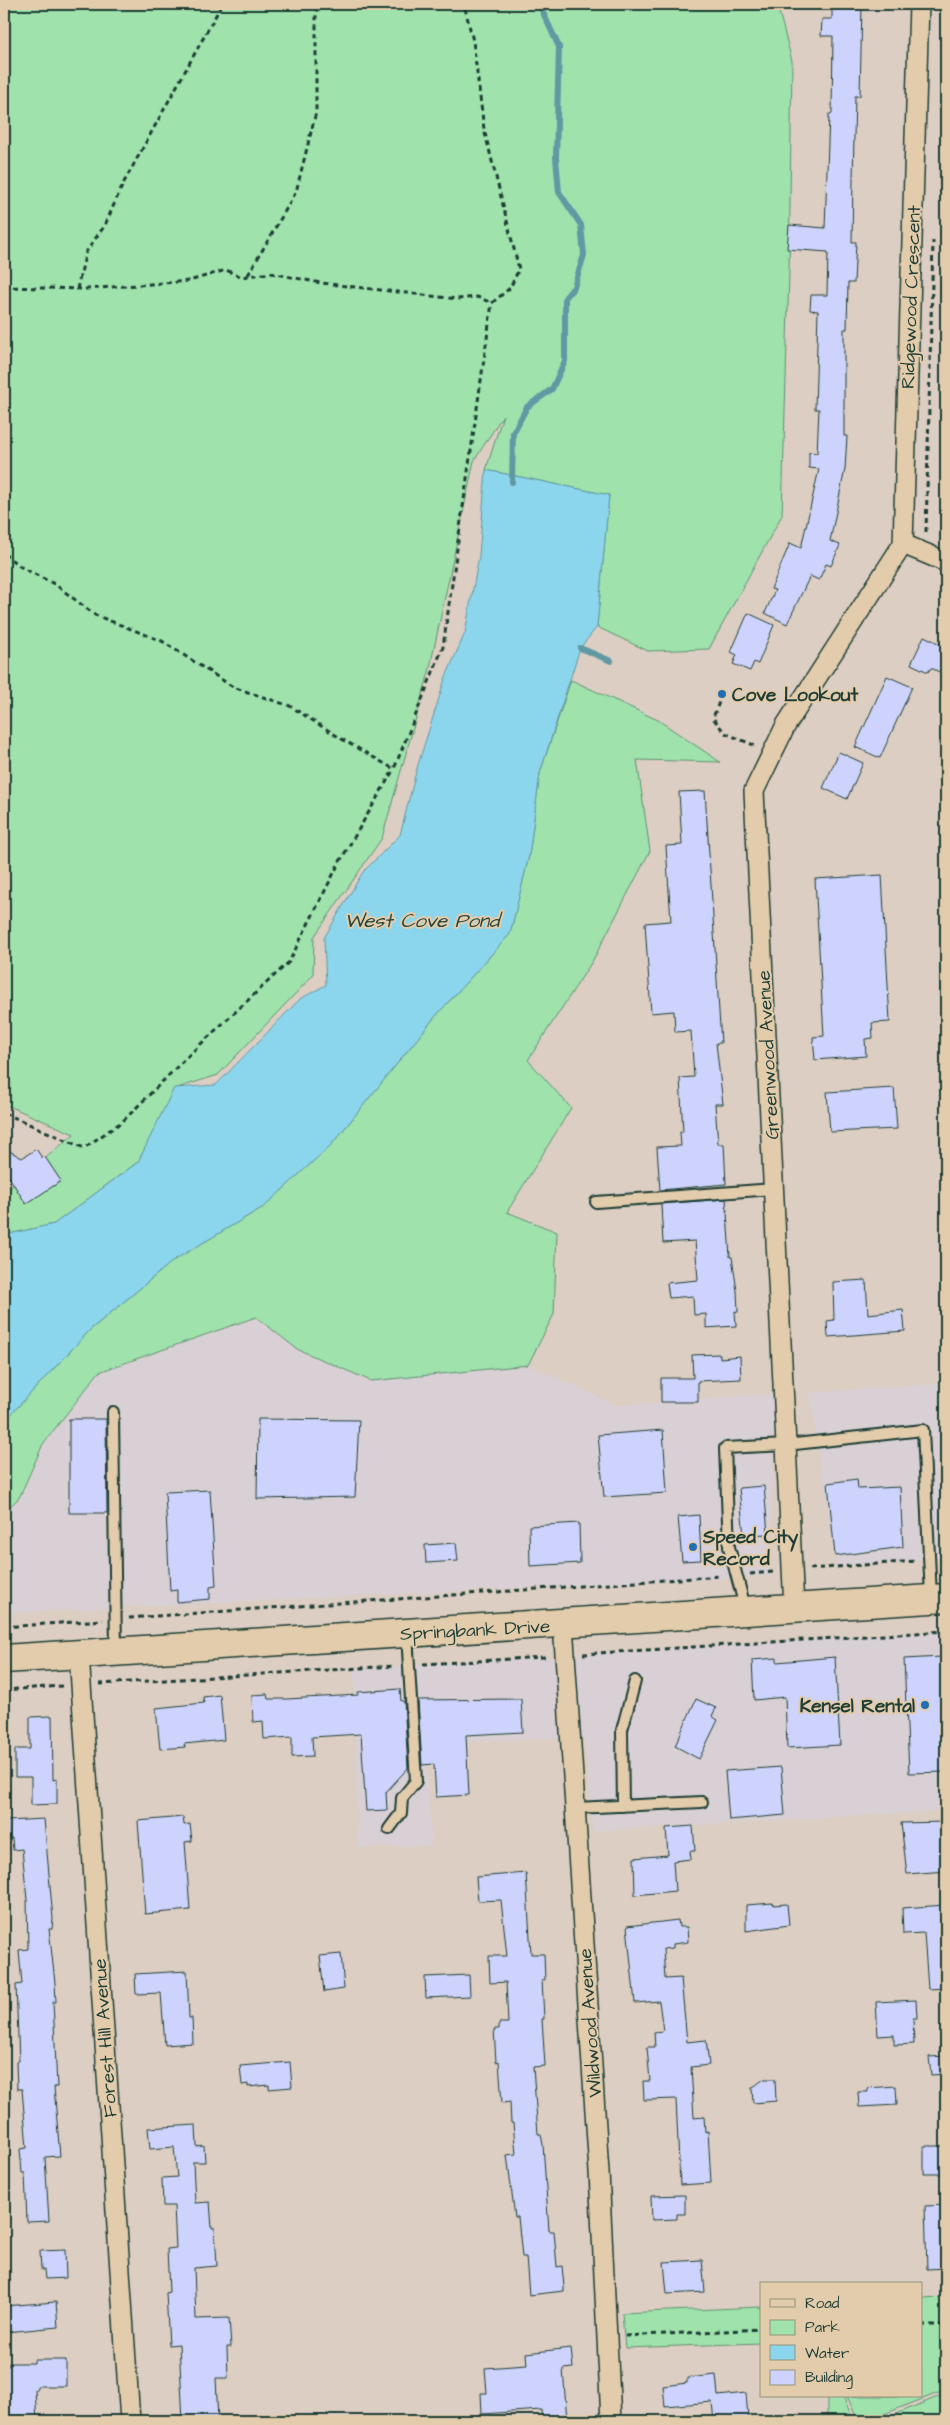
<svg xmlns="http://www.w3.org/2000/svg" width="950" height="2425" font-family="'Architects Daughter',sans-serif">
	<rect width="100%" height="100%" fill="#dccec3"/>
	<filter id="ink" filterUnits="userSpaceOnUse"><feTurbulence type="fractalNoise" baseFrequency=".02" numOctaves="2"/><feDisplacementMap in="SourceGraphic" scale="10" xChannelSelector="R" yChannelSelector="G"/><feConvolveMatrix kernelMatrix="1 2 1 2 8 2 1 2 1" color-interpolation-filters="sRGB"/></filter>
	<g filter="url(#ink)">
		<path fill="#d8d0d4" d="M256 1317 297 1349 371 1381 528 1365 616 1405 775 1394 770 1576 4 1613V1512L20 1498 43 1444 99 1372Z
			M946 1383V1557L836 1567 810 1393Z
			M946 1631V1811L593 1831 585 1739 551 1738 425 1743 432 1846 358 1848 354 1669Z"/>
		<path fill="#9fe2ac" stroke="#5f9070" d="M4 4H777L792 61 789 272 782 515 709 649 648 651 597 627 609 495 486 470 503 415 474 461 429 672 382 838 314 937 313 975 218 1075 174 1089 139 1161 54 1224 9 1234 4 1237V1193L74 1134 4 1104Z
			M571 680 658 720 720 762 637 760 650 851 593 960 528 1060 571 1108 507 1212 557 1232 554 1314 528 1365 371 1381 297 1349 256 1317 99 1372 43 1444 19 1498 4 1512V1435L12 1413 90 1330 174 1260 265 1206 332 1144 434 1018 510 934 529 856 540 773Z
			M946 2297V2394L938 2393 866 2421H858L847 2396H921V2298Z
			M761 2307V2343L625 2348 622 2313Z
			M827 2396H843L853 2421H827Z
			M940 2396 946 2397V2421H879Z"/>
		<path fill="#8cd6ed" stroke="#6099a3" d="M486 470 609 495 597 627 580 648 540 773 529 856 510 934 434 1018 332 1144 265 1206 174 1260 90 1330 12 1413 4 1435V1237L9 1234 54 1224 138 1162 174 1088 216 1085 300 999 326 985 324 938 363 872 400 835 417 768 445 679 465 633 479 556Z"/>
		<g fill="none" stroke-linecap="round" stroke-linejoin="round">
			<path stroke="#6099a3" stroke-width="6" d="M512 482 513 433 527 407 552 389 565 361V298L574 287 584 255 581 225 559 192 556 158 559 47 539 4
				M580 648 611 661"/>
		</g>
		<path fill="#cdd3fc" stroke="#1f3d34" d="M832 4H862L860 96H855L853 178 852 242H856L854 283H848L847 329H844V436H847L845 469 830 541 840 545 831 566 826 564 819 580 810 576 787 624 765 613 775 590 771 589 790 543 801 548 819 469 809 468V452L817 453 819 409H815L818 311 810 310 811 295H827L828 252 787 249 789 225 825 228 829 114H832L833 36H821L822 19H832Z
			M748 613 774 625 758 664 754 662 750 671 733 664 737 655 731 652Z
			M924 636 946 647V675L931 668 928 672 911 664Z
			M887 676 912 687 880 758 855 747Z
			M839 752 863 763 847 799 823 788Z
			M705 791 721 1043H716L723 1104H715L718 1144H724L726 1184 660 1190 657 1147 681 1146 680 1132H683L680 1078 694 1077 691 1031 675 1032 674 1011 651 1013 645 923 671 921 666 846 682 845 679 792Z
			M882 875 890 1022 872 1023 873 1038 865 1039 866 1056 815 1060 813 1037 824 1036 815 879Z
			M894 1088 897 1129 830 1132 827 1092Z
			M4 1148 22 1158 36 1149 43 1159 45 1157 61 1181 26 1204 4 1169Z
			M726 1199 730 1257H732L737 1291 738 1312 735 1311 736 1326 706 1328V1314L694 1315 693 1296 669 1298 667 1283 698 1280 695 1241 663 1243 661 1204Z
			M866 1280 868 1314 903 1310 905 1331 828 1337 827 1321 834 1320 833 1282Z
			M720 1354V1358L740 1356 741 1379 698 1381V1402H661V1378H693L692 1355Z
			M69 1419H106L107 1513H69Z
			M258 1419 359 1420 355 1497 257 1499Z
			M663 1430 667 1493 604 1497 598 1435Z
			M857 1479 858 1489 900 1487 903 1547 835 1556 828 1483Z
			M764 1486 768 1534 744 1535 739 1488Z
			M210 1490 216 1586 210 1587V1599L177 1602V1590L170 1591 165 1492Z
			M699 1515 701 1560 682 1561 678 1517Z
			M579 1523 580 1563 530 1566 529 1526Z
			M456 1543 458 1561 426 1563 425 1545Z
			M835 1657 840 1745 787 1748 785 1697 754 1700 752 1660 777 1658V1662Z
			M942 1657 946 1772 909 1773 904 1659Z
			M400 1689 401 1701H404L408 1768 386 1792 387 1810 366 1811 361 1734 312 1737 313 1756 292 1757V1737L264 1739 263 1721 253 1722 252 1695 267 1694 268 1699H287L358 1695V1692Z
			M220 1695 224 1740 184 1744 185 1747 160 1749 156 1708 204 1703 203 1697Z
			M521 1699 523 1732 466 1735 469 1795 436 1797 434 1764 422 1765 418 1700Z
			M696 1699 716 1708 712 1716 718 1720 699 1759 675 1746Z
			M52 1716 53 1780 57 1779V1804L31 1805V1777H15V1749H30V1717Z
			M781 1767 785 1815 729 1820 725 1771Z
			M183 1817 184 1825 190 1824 192 1841 185 1842 190 1910 145 1914 138 1821Z
			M44 1819 53 1919 52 1929H49L55 1983 56 2002H53L57 2087H54L60 2156 45 2157 49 2221 27 2222 25 2173H22L20 2149 27 2148 22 2089H17L16 2062 19 2061 16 1985 22 1984 19 1950 28 1949 27 1900 22 1849 13 1850 12 1838H8L7 1821Z
			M946 1822V1871L907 1874 901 1823Z
			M693 1826 695 1851H690L691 1859 673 1861 675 1891 635 1895 634 1858 668 1855 666 1828Z
			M526 1873 531 1954H544L545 1980H542L544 2019H542L545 2066 533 2067 538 2134H541L543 2145 549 2231H554L557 2267 562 2266 564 2287V2291L529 2295 526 2257H522L518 2217H515L507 2155 516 2154 513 2123H511L510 2102 502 2103 499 2061 496 2062 494 2029H499V2023H508L506 1982 490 1983 489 1956H507L501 1900 478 1901 476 1877Z
			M773 1903V1905L787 1904 789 1925 746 1931V1905Z
			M946 1905V1988L928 1989 924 1933 903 1934 902 1908Z
			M678 1920 679 1927H687L688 1942 673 1944V1948L663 1949 665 1979 681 1978 687 2042 706 2040 709 2065 691 2067 694 2118 704 2117 705 2132 708 2131 711 2183 680 2185 676 2099 644 2100 643 2081H650L647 2047H655L654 2032 663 2031 659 2001 635 2003 627 1926Z
			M341 1954 344 1989 324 1992 320 1956Z
			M187 1971 189 2018H192L193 2043 165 2045 161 1993 136 1994 135 1974Z
			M469 1975 470 1996 426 1998 425 1977Z
			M916 2000 917 2018H913L914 2044 894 2045V2035L878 2036 876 2002Z
			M946 2056V2074L931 2075 929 2057Z
			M290 2062 292 2087 269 2089V2085L248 2087V2084L242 2085 240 2066Z
			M764 2079H775L776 2101 753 2103 752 2088Z
			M896 2086 897 2105 859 2107 858 2092H868L867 2088Z
			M196 2125 197 2147 204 2146 205 2162H193L195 2203 210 2202 212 2228H215L217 2266 194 2268 196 2319 229 2318 231 2347H227L228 2378H216L218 2421H183L179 2344 169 2345 166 2293 169 2292 167 2249 176 2248 174 2206H163L162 2178 177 2177 174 2147 150 2149 148 2128Z
			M924 2146H946V2174H924Z
			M685 2195V2214H677V2219L652 2220 651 2196Z
			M946 2205V2268L927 2269 925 2206Z
			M65 2250 66 2278 45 2279 44 2270H41L40 2251Z
			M702 2260 705 2292 667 2294 664 2262Z
			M56 2302 58 2327 6 2332 4 2306Z
			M571 2348 573 2368 563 2369 567 2421H542L541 2410 482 2414 481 2393H487L485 2368 527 2365 526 2353Z
			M34 2360H66V2386H37V2390H35L37 2421H4V2366H9V2363H34Z
			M716 2375 718 2396 746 2393 748 2418 714 2421 712 2402 665 2406 663 2386 687 2383V2378Z"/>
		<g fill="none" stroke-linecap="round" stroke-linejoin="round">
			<g stroke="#1f3d34" stroke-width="14">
				<path id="lane" d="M596 1202 774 1189
					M113 1412 116 1651
					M746 1611 729 1547 725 1448 786 1445 923 1430 931 1597
					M623 1806 622 1730 635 1681
					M575 1808 702 1802
					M389 1829 401 1813 402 1798 416 1781 407 1634"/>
			</g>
			<g stroke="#1f3d34" stroke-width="22">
				<path id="street" d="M903 544 919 4
					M903 544 946 562
					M794 1608 754 791 786 725 903 544
					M563 1624 599 2172 611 2421
					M79 1654 130 2421"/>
			</g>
			<g stroke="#1f3d34" stroke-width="31">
				<path id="secondary" d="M4 1659 946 1598"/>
			</g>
			<path stroke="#1f3d34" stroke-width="3" stroke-dasharray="5 4" stroke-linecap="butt" d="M248 275 296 192 316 112V13L319 4
				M4 287 86 289 189 281 226 270 242 277 271 273 321 283 457 299 477 297 492 303 510 288 519 269 484 129 473 41 464 4
				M77 289 86 252 105 225 123 184 222 4
				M926 532 933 241
				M4 554 21 567 56 585 95 615 162 641 233 687 290 706 345 741 394 769 443 647 492 303
				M722 694 713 718 725 733 756 746
				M4 1113 84 1148 123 1121 189 1055 289 962 339 863 394 769
				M810 1569 916 1561
				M750 1574 774 1572
				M129 1618 721 1576
				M4 1627 103 1620
				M583 1654 946 1631
				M423 1664 546 1657
				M99 1684 394 1666
				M4 1690 62 1686
				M921 2325H946
				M625 2336 761 2329"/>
			<use href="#lane" stroke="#e2ccab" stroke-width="10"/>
			<use href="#street" stroke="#e2ccab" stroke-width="19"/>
			<use href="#secondary" stroke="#e2ccab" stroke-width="28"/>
		</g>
	</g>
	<g fill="#1f6fb2" stroke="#e2ccab" stroke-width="2">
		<circle cx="722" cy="694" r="5"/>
		<circle cx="693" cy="1547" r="5"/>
		<circle cx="925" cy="1705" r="5"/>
	</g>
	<g text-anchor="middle" stroke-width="4" stroke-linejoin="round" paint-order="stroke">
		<g font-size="19" fill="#1f3d34" stroke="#e2ccab">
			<text transform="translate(910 297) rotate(-88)" y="7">Ridgewood Crescent</text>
			<text transform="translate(767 1055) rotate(-93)" y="7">Greenwood Avenue</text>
			<text transform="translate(475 1629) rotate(-3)" y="7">Springbank Drive</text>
			<text transform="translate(589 2023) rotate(-94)" y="7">Wildwood Avenue</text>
			<text transform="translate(104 2038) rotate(-94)" y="7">Forest Hill Avenue</text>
		</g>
		<g font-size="19" font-weight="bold" fill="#1f3d34" stroke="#e2ccab" text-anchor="start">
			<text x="732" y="701">Cove Lookout</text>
			<text x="703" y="1543">Speed City<tspan x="703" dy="22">Record</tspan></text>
			<text x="915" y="1712" text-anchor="end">Kensel Rental</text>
		</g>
		<g font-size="20" font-style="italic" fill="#24453d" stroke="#e2ccab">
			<text x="422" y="927">West Cove Pond</text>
		</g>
	</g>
	<rect width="950" height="2425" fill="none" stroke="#e2ccab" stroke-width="20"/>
	<rect x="10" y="10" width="930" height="2405" fill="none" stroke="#1f3d34" stroke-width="2" filter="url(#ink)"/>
	<rect x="760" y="2282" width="162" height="115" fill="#e2ccab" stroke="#94937b"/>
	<rect x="770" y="2299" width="25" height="8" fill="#e2ccab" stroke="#94937b"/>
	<text x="805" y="2308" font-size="15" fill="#1f3d34">Road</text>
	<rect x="770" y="2320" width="25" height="15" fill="#9fe2ac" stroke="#94937b"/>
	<text x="805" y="2332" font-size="15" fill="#1f3d34">Park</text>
	<rect x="770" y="2345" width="25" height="15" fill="#8cd6ed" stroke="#94937b"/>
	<text x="805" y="2358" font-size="15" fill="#1f3d34">Water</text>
	<rect x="770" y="2370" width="25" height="15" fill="#cdd3fc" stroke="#94937b"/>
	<text x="805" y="2382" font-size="15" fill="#1f3d34">Building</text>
</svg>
